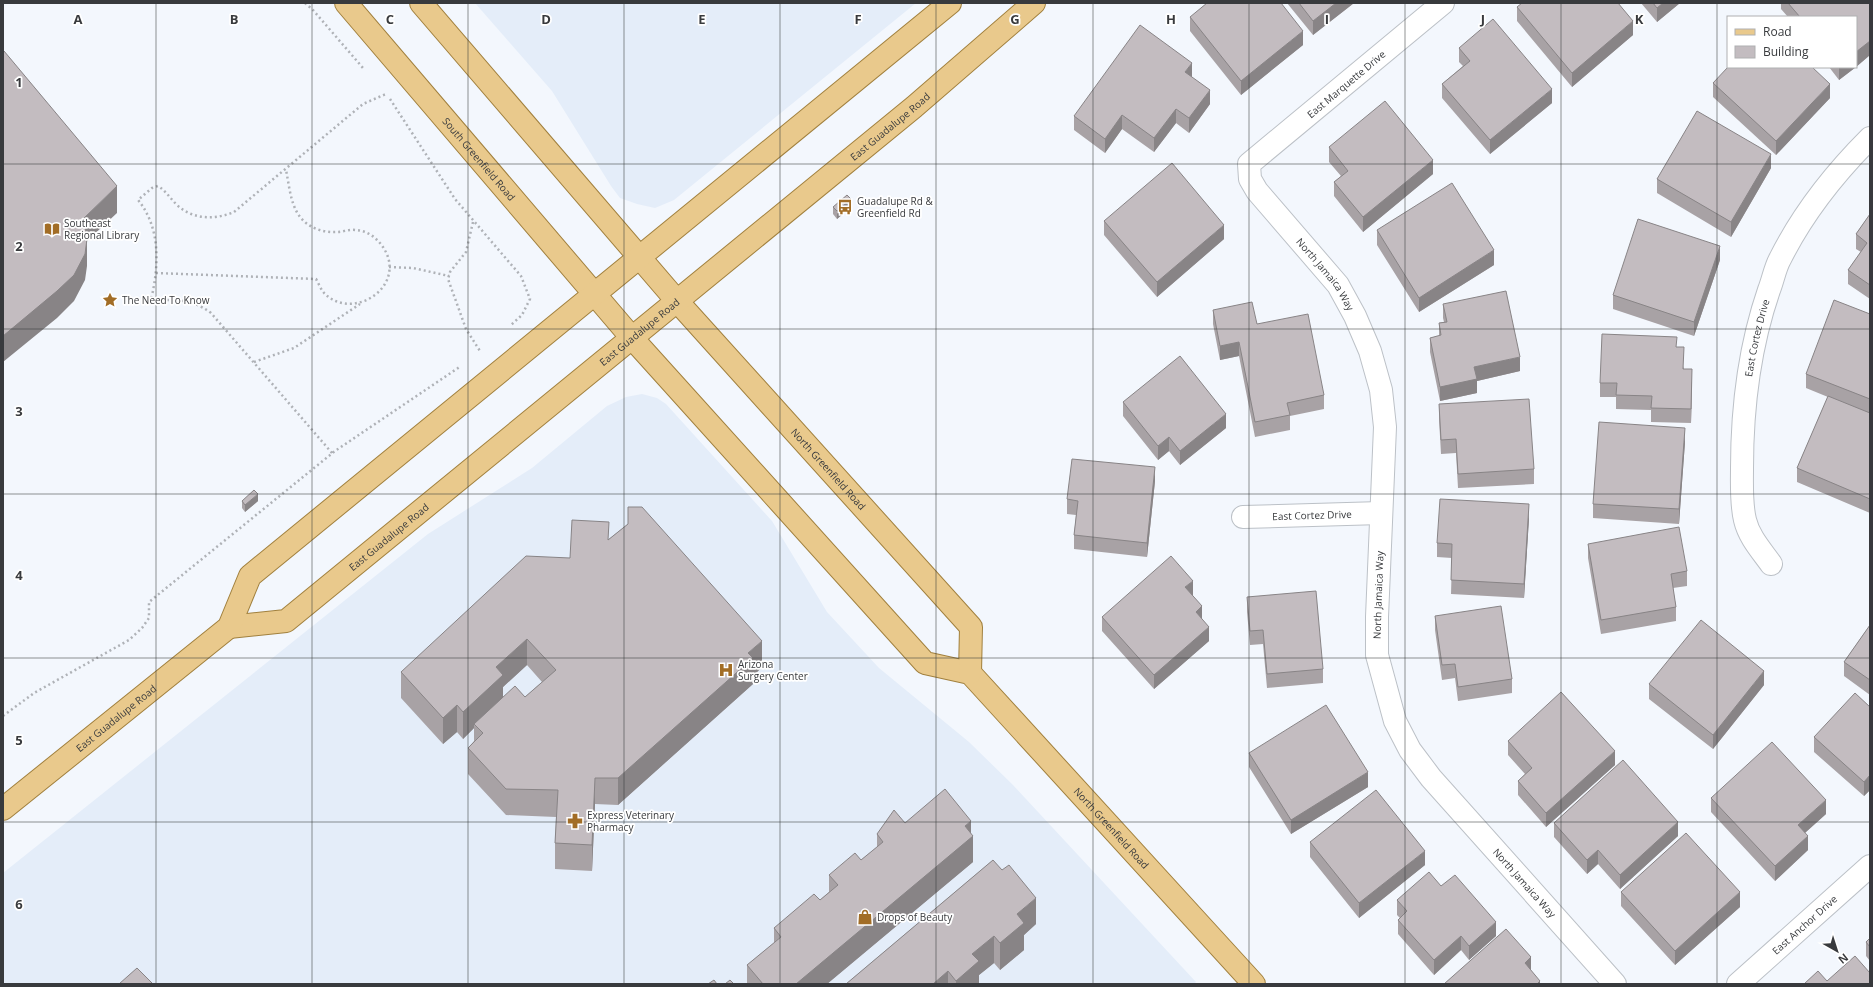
<svg xmlns="http://www.w3.org/2000/svg" width="1873" height="987" font-family="'Open Sans',sans-serif">
	<rect width="100%" height="100%" fill="#f3f7fd"/>
	<path fill="#e4edf9" d="M475 3H916L674 200 655 208 637 204 620 198 611 186 552 91Z
		M642 394 657 398 666 404 772 521 827 612 879 668 969 742 1013 785 1196 982 1194 984H3V873L428 534 532 468 607 406 626 397Z"/>
	<g fill="none" stroke-linecap="round" stroke-linejoin="round">
		<g stroke="#bcc1c7" stroke-width="24">
			<g id="minor">
				<path id="s1" d="M1443 3 1249 164 1250 179 1257 191 1338 285 1355 316 1370 351 1381 390 1385 427 1377 617V655L1395 721 1410 750 1431 778 1615 984"/>
				<path id="s2" d="M1243 517 1381 513"/>
				<path id="s3" d="M1771 564C1761 550 1749 537 1745 520 1741 504 1742 485 1742 468 1742 407 1749 348 1769 290 1773 280 1775 268 1780 259 1803 213 1834 174 1870 138"/>
				<path id="s4" d="M1738 984 1870 866"/>
			</g>
		</g>
		<g stroke="#a1803e" stroke-width="24">
			<g id="major">
				<path id="s5" d="M346 3 632 338 925 663 970 673 1254 984"/>
				<path id="s6" d="M421 3 677 301 971 627 970 673"/>
				<path id="s7" d="M229 627 286 621 914 107 1034 3"/>
				<path id="s8" d="M3 809 229 627 250 576 950 3"/>
			</g>
		</g>
		<path stroke="#afb2b7" stroke-width="2.5" stroke-dasharray="2 3" stroke-linecap="butt" d="M305 3 313 10 363 68
			M390 99 455 199 521 276 530 299 522 315 511 325
			M473 222 466 252 450 272 448 279 466 329 480 351
			M389 267 413 268 449 276
			M156 273 316 279C319 284 321 290 325 294 351 319 399 292 388 257 383 243 370 230 355 230 349 229 343 232 337 232 322 233 306 227 298 214 290 201 289 184 286 170
			M254 362 294 348 360 304
			M332 453 211 313C191 298 174 300 151 300 159 266 161 228 138 200L152 188 158 186C166 191 170 198 176 204 192 220 215 220 234 212L363 104 386 94
			M3 716 34 693 129 640 142 628 149 618V602L335 451 461 366"/>
		<use href="#minor" stroke="#fff" stroke-width="22"/>
		<use href="#major" stroke="#e9c98c" stroke-width="22"/>
	</g>
	<path fill="#a8a2a5" fill-rule="evenodd" d="M1287 3H1354L1313 35Z
		M1641 3H1680L1657 22Z
		M1781 3H1870V55L1856 67V17H1788L1781 9Z
		M1517 7 1633 35 1572 87 1517 21Z
		M1190 17 1303 45 1241 95 1190 31Z
		M1459 48 1552 103 1490 154 1442 98V84L1463 66 1459 62Z
		M1829 67H1856L1839 80Z
		M1192 77 1210 104 1189 133 1176 123 1154 152 1122 129 1105 153 1074 130V116Z
		M1713 83 1830 98 1776 155 1713 97Z
		M1329 147 1433 174 1363 232 1334 196V182L1341 176 1329 162Z
		M1771 168 1731 237 1657 193V179Z
		M833 207H851L837 219 833 214Z
		M1870 214V299L1848 284V270L1861 252 1856 249V234Z
		M1104 221 1224 239 1157 297 1104 235Z
		M1377 230 1494 265 1419 312 1377 245Z
		M1720 260 1694 336 1613 309V295Z
		M1443 304 1520 371 1477 381V393L1440 401 1430 352V338L1439 336V323L1444 322 1443 318Z
		M1213 310 1257 324 1324 395V409L1290 416V430L1255 437 1239 356 1220 360 1213 324Z
		M1870 314V413L1855 407 1870 413V513L1797 482V468L1828 397 1806 388V374Z
		M1677 347 1684 369 1692 383 1691 423 1651 422V410L1616 409V397H1600V383Z
		M1123 402 1226 428 1180 465 1169 451 1158 460 1123 416Z
		M1439 404 1534 469V484L1458 488 1456 453 1441 454 1439 419Z
		M1685 442 1679 524 1593 518V504Z
		M1155 481 1147 557 1074 549V535L1076 515 1067 514V499Z
		M242 501H258L245 512 242 508Z
		M628 507 762 667 753 676V684L618 805 595 804 592 871 555 869V843L556 817 506 815 468 774V748L474 741V728L463 739 457 732 443 744 401 698V672L570 558 609 539 628 524ZM527 665 542 682 525 697 503 698V687Z
		M1529 518 1524 598 1451 594 1452 558 1437 557V543Z
		M1588 544 1687 571V586L1673 588 1676 607V621L1601 634 1588 558Z
		M1192 595 1202 619 1209 641 1154 689 1102 631V617L1193 595Z
		M1247 597 1323 669V683L1267 688 1263 644 1250 645 1247 612Z
		M1435 616 1512 679V693L1458 701 1455 678 1442 680 1435 630Z
		M1870 625V695L1844 676V662Z
		M1649 684 1764 685 1713 749 1649 699Z
		M1870 707V790L1864 796 1814 752V737Z
		M1508 741 1615 765 1546 827 1518 795V781L1525 774 1508 755Z
		M1249 753 1368 787 1291 834 1249 767Z
		M1711 798 1826 814 1805 833 1808 850 1775 881 1711 812Z
		M905 823 971 834 973 862 827 984H747V965L774 943V928L820 900 829 892V875L861 860 877 847V834Z
		M1554 823 1678 836 1620 889 1598 864 1587 874 1554 837Z
		M1310 842 1425 865 1359 918 1310 857Z
		M993 860 1036 924 1024 935V950L1000 970 994 963 979 975V984H846Z
		M1441 886 1496 936 1469 960 1461 950 1434 975 1398 934V920L1400 918 1397 915V900Z
		M1621 892 1740 907 1675 965 1621 906Z
		M1870 938V961L1866 956V942Z"/>
	<path fill="#888486" d="M1336 3H1354L1313 35V21Z
		M1663 3H1680L1657 22V8Z
		M1633 21V35L1572 87V73Z
		M1303 31V45L1241 95V81Z
		M1870 41V55L1856 67V52Z
		M1192 63V77L1185 87V72Z
		M1839 67H1856L1839 80Z
		M1830 84V98L1776 155V141Z
		M1552 89V103L1490 154V140Z
		M1210 90V104L1189 133V118Z
		M1176 109V123L1154 152V138Z
		M1122 115V129L1105 153V139Z
		M1771 154V168L1731 237V222Z
		M1433 160V174L1363 232V217Z
		M117 186V213L87 241V266L85 280 74 301 57 318 3 362V336L84 218Z
		M851 199V207L837 219V211Z
		M1224 225V239L1157 297V282Z
		M1720 246V260L1694 336V322Z
		M1494 250V265L1419 312V298Z
		M1239 342V356L1220 360V346Z
		M1520 357V371L1477 381V393L1440 401V387L1474 367Z
		M1692 369V383L1691 423V409Z
		M1226 414V428L1180 465V451Z
		M1685 428V442L1679 524V509Z
		M1169 437V451L1158 460V446Z
		M1155 467V481L1147 557V543Z
		M258 494V501L245 512V505Z
		M1529 504V518L1524 598V584Z
		M1193 581V595L1185 602V587Z
		M1202 606V620L1196 612Z
		M1209 627V641L1154 689V675Z
		M527 639V665L503 687V701L474 724V728L463 739V712L496 667Z
		M762 641V667L753 676V684L618 805V778L748 653Z
		M1764 671V685L1713 749V735Z
		M457 705V732L443 744V718Z
		M1615 751V765L1546 827V813Z
		M1368 772V787L1291 834V820Z
		M1870 775V790L1864 796V782Z
		M595 778V804L592 871V845Z
		M1826 800V814L1798 839V825Z
		M971 821V837L973 836V862L827 984H796L965 826Z
		M1678 822V836L1620 889V875Z
		M1808 836V850L1775 881V866Z
		M1598 850V864L1587 874V860Z
		M1425 851V865L1359 918V903Z
		M1740 892V907L1675 965V951Z
		M1036 898V924L1024 935V950L1000 970V943L1017 914Z
		M1496 922V936L1469 960V946Z
		M994 936V963L979 975V984H956V981L972 954Z
		M1461 936V950L1434 975V960Z
		M1531 957V972L1525 963Z
		M948 971V984H933Z
		M1540 981V984H1537Z"/>
	<path fill="#c3bcc0" stroke="#888486" d="M1207 3H1281L1303 31 1241 81 1190 17Z
		M1299 3H1336L1313 21Z
		M1522 3H1618L1633 21 1572 73 1517 7Z
		M1653 3H1663L1657 8Z
		M1788 3H1870V41L1856 52V17H1800Z
		M1493 19 1552 89 1490 140 1442 84 1470 61 1459 48Z
		M1140 25 1192 63 1185 72 1210 90 1189 118 1176 109 1154 138 1122 115 1105 139 1074 116Z
		M4 51 117 186 84 218 87 239 85 254 74 275 57 291 3 336V52Z
		M1728 67H1812L1830 84 1776 141 1713 83Z
		M1385 101 1433 160 1363 217 1334 182 1348 171 1329 147Z
		M1697 111 1771 154 1731 222 1657 179Z
		M1172 163 1224 225 1157 282 1104 221Z
		M1452 183 1494 250 1419 298 1377 230Z
		M847 195 851 199 837 211 833 207Z
		M1870 214V285L1848 270 1867 243 1856 234Z
		M1638 219 1720 246 1694 322 1613 295Z
		M1506 291 1520 357 1474 367 1477 379 1440 387 1430 338 1441 335 1439 323 1447 322 1443 304Z
		M1834 300 1870 314V399L1806 374Z
		M1252 302 1257 324 1308 314 1324 395 1287 403 1290 415 1255 422 1239 342 1220 346 1213 310Z
		M1602 334 1677 337 1676 347H1684L1683 369H1692L1691 409 1651 408 1652 396 1616 395 1617 383H1600Z
		M1180 356 1226 414 1180 451 1169 437 1158 446 1123 402Z
		M1828 396 1870 413V499L1797 468Z
		M1529 399 1534 469 1458 474 1456 439 1441 440 1439 404Z
		M1599 422 1685 428 1679 509 1593 504Z
		M1072 459 1155 467 1147 543 1074 535 1078 501 1067 499Z
		M254 490 258 494 245 505 242 501Z
		M1440 499 1529 504 1524 584 1451 580 1452 544 1437 543Z
		M628 507H642L762 641 748 653 753 658 618 778H595L592 845 555 843 558 790 506 789 468 748 483 733 474 724 515 686 525 697 556 670 527 639 496 667 503 675 463 712 457 705 443 718 401 672 526 556 570 558 572 520 609 522 608 540 628 524Z
		M1679 527 1687 571 1671 574 1676 607 1601 620 1588 544Z
		M1171 556 1193 581 1185 587 1202 606 1196 612 1209 627 1154 675 1102 617Z
		M1316 591 1323 669 1267 674 1263 630 1250 631 1247 597Z
		M1501 606 1512 679 1458 687 1455 664 1442 665 1435 616Z
		M1701 620 1764 671 1713 735 1649 684Z
		M1870 625V680L1844 662Z
		M1561 692 1615 751 1546 813 1518 781 1532 768 1508 741Z
		M1855 693 1870 707V775L1864 782 1814 737Z
		M1326 705 1368 772 1291 820 1249 753Z
		M1772 742 1826 800 1798 825 1808 836 1775 866 1711 798Z
		M1623 760 1678 822 1620 875 1598 850 1587 860 1554 823Z
		M945 789 971 821 965 826 973 836 796 984H763L747 965 781 937 774 928 814 894 820 900 838 885 829 875 855 853 861 860 883 842 877 834 894 810 905 823Z
		M1376 790 1425 851 1359 903 1310 842Z
		M1686 833 1740 892 1675 951 1621 892Z
		M993 860 1002 870 1009 865 1036 898 1017 914 1024 923 1000 943 994 936 972 954 979 961 956 981 948 971 933 984H846Z
		M1429 872 1441 886 1455 875 1496 922 1469 946 1461 936 1434 960 1398 920 1407 911 1397 900Z
		M1506 929 1531 957 1525 963 1540 981 1537 984H1444Z
		M1870 938V947L1866 942Z
		M1855 956 1870 973V984H1804L1818 971 1827 981Z
		M137 968 153 984H119Z
		M714 980 717 984H708Z
		M730 980 734 984H725Z"/>
	<path fill="none" stroke="#383a3d" stroke-width="1" stroke-opacity="0.55" d="M156 3V984M312 3V984M468 3V984M624 3V984M780 3V984M936 3V984M1093 3V984M1249 3V984M1405 3V984M1561 3V984M1717 3V984M3 164H1870M3 329H1870M3 494H1870M3 658H1870M3 822H1870"/>
	<defs>
		<g id="bus-bare" transform="scale(1.2)"><path d="M-5-6H5V4H4V6H2V4H-2V6H-4V4H-5ZM-3.5-4V0h7V-4ZM-3.5 1.2v1.5H-2V1.2ZM2 1.2v1.5H3.5V1.2Z" fill="#a26d26" stroke="#fff" stroke-width="2.5" paint-order="stroke"/></g>
		<g id="library-bare" transform="scale(1.2)"><path d="M-6-4Q-3-5.5-.7-3.5V5Q-3 3-6 4ZM6-4Q3-5.5 .7-3.5V5Q3 3 6 4Z" fill="#a26d26" stroke="#fff" stroke-width="2.5" paint-order="stroke"/></g>
		<g id="sight-bare" transform="scale(1.2)"><path d="M0-6L1.8-2.2L6-1.7L2.9 1.2L3.7 5.4L0 3.3L-3.7 5.4L-2.9 1.2L-6-1.7L-1.8-2.2Z" fill="#a26d26" stroke="#fff" stroke-width="2.5" paint-order="stroke"/></g>
		<g id="hospital-bare" transform="scale(1.2)"><path d="M-5-5h3v3.5h4V-5h3V5h-3V1.5h-4V5h-3Z" fill="#a26d26" stroke="#fff" stroke-width="2.5" paint-order="stroke"/></g>
		<g id="pharmacy-bare" transform="scale(1.2)"><path d="M-2-6h4v4h4v4h-4v4h-4v-4h-4v-4h4Z" fill="#a26d26" stroke="#fff" stroke-width="2.5" paint-order="stroke"/></g>
		<g id="shop-bare" transform="scale(1.2)"><path d="M-5-2.5h2.3a2.7 3.5 0 0 1 5.4 0H5L5.5 6h-11ZM-1.5-2.5h3a1.5 2.3 0 0 0-3 0Z" fill="#a26d26" stroke="#fff" stroke-width="2.5" paint-order="stroke"/></g>
	</defs>
	<g fill-rule="evenodd">
		<use href="#bus-bare" x="845" y="207"/>
		<use href="#library-bare" x="52" y="229"/>
		<use href="#sight-bare" x="110" y="300"/>
		<use href="#hospital-bare" x="726" y="670"/>
		<use href="#pharmacy-bare" x="575" y="821"/>
		<use href="#shop-bare" x="865" y="917"/>
	</g>
	<g text-anchor="middle" stroke-width="3.5" stroke-linejoin="round" paint-order="stroke">
		<g font-size="10" fill="#383a3d" stroke="#fff">
			<text transform="translate(1346 84) rotate(-40)" y="4">East Marquette Drive</text>
			<text dy="4" stroke="none"><textPath href="#s7" startOffset="838">East Guadalupe Road</textPath></text>
			<text dy="4" stroke="none"><textPath href="#s5" startOffset="205">South Greenfield Road</textPath></text>
			<text dy="4" stroke="none"><textPath href="#s1" startOffset="389">North Jamaica Way</textPath></text>
			<text dy="4" stroke="none"><textPath href="#s7" startOffset="514">East Guadalupe Road</textPath></text>
			<text dy="4" stroke="none"><textPath href="#s3" startOffset="235">East Cortez Drive</textPath></text>
			<text dy="4" stroke="none"><textPath href="#s6" startOffset="619">North Greenfield Road</textPath></text>
			<text dy="4" stroke="none"><textPath href="#s2" startOffset="69">East Cortez Drive</textPath></text>
			<text dy="4" stroke="none"><textPath href="#s7" startOffset="190">East Guadalupe Road</textPath></text>
			<text transform="translate(1378 595) rotate(-88)" y="4">North Jamaica Way</text>
			<text dy="4" stroke="none"><textPath href="#s8" startOffset="145">East Guadalupe Road</textPath></text>
			<text dy="4" stroke="none"><textPath href="#s5" startOffset="1134">North Greenfield Road</textPath></text>
			<text dy="4" stroke="none"><textPath href="#s1" startOffset="1061">North Jamaica Way</textPath></text>
			<text dy="4" stroke="none"><textPath href="#s4" startOffset="89">East Anchor Drive</textPath></text>
		</g>
		<g font-size="10" fill="#383a3d" stroke="#fff" text-anchor="start">
			<text x="857" y="205">Guadalupe Rd &amp;<tspan x="857" dy="12">Greenfield Rd</tspan></text>
			<text x="64" y="227">Southeast<tspan x="64" dy="12">Regional Library</tspan></text>
			<text x="122" y="304">The Need To Know</text>
			<text x="738" y="668">Arizona<tspan x="738" dy="12">Surgery Center</tspan></text>
			<text x="587" y="819">Express Veterinary<tspan x="587" dy="12">Pharmacy</tspan></text>
			<text x="877" y="921">Drops of Beauty</text>
		</g>
	</g>
	<g font-size="13" text-anchor="middle" font-weight="bold" fill="#383a3d" stroke="#fff" stroke-width="3.5" stroke-linejoin="round" paint-order="stroke">
		<text x="78" y="24">A</text>
		<text x="234" y="24">B</text>
		<text x="390" y="24">C</text>
		<text x="546" y="24">D</text>
		<text x="702" y="24">E</text>
		<text x="858" y="24">F</text>
		<text x="1015" y="24">G</text>
		<text x="1171" y="24">H</text>
		<text x="1327" y="24">I</text>
		<text x="1483" y="24">J</text>
		<text x="1639" y="24">K</text>
		<text x="19" y="87">1</text>
		<text x="19" y="251">2</text>
		<text x="19" y="416">3</text>
		<text x="19" y="580">4</text>
		<text x="19" y="745">5</text>
		<text x="19" y="909">6</text>
	</g>
	<rect width="1873" height="987" fill="none" stroke="#383a3d" stroke-width="8"/>
	<rect x="1727" y="16" width="130" height="52" fill="#ffffff" stroke="#afb0b1"/>
	<rect x="1735" y="29" width="20" height="6" fill="#e9c98c" stroke="#afb0b1"/>
	<text x="1763" y="36" font-size="12" fill="#383a3d">Road</text>
	<rect x="1735" y="46" width="20" height="12" fill="#c3bcc0" stroke="#afb0b1"/>
	<text x="1763" y="56" font-size="12" fill="#383a3d">Building</text>
	<g transform="translate(1837 951) rotate(141)" stroke="#ffffff" stroke-width="3" paint-order="stroke">
	<path d="M0-3L7 15L0 10L-7 15Z" fill="#383a3d"/>
	<text y="-6" font-size="11" font-weight="bold" text-anchor="middle" fill="#383a3d">N</text>
	</g>
</svg>
